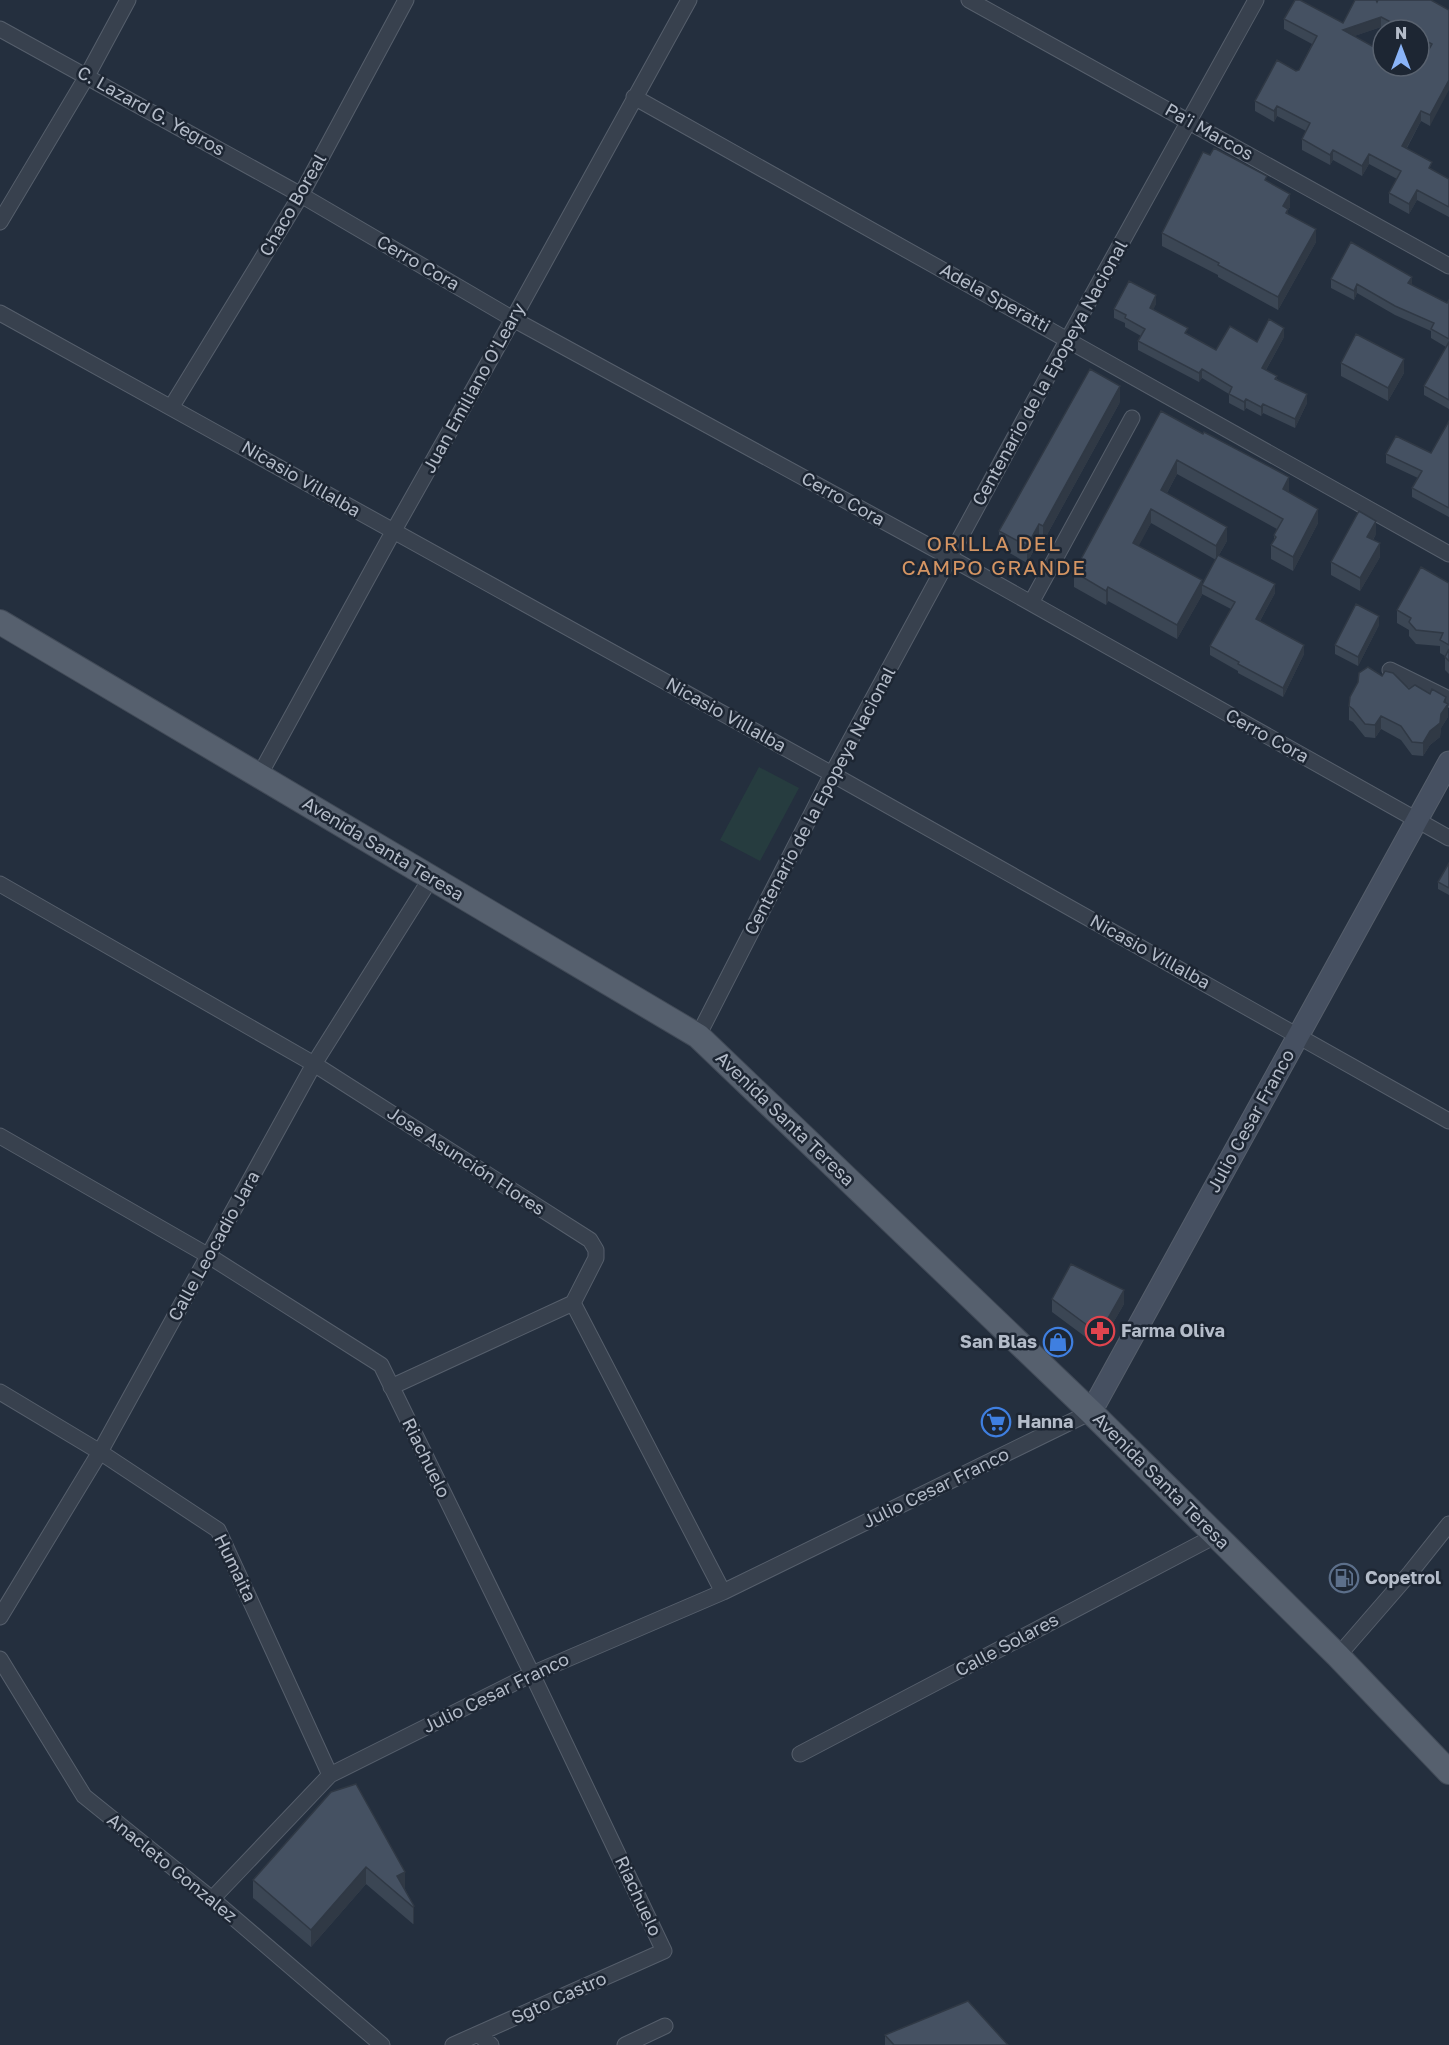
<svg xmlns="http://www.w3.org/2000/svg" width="1449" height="2045" font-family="'Golos Text',sans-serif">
	<rect width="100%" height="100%" fill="#242f3e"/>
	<path fill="#263c3f" d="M759 767 799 788 760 861 720 840Z"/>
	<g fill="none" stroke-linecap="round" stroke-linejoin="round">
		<g stroke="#565f6c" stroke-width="17">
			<path id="street" d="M969 0 1449 266
				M0 29 301 195 513 319 949 557 1449 838
				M634 97 1449 554
				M0 222 87 76 128 0
				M0 313 832 774 1449 1121
				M172 406 301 195 406 0
				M1031 603 1132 418
				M1390 670 1449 699
				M259 776 393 532 513 319 689 0
				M0 884 314 1064 590 1240 596 1250V1258L573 1303
				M698 1036 832 774 1068 339 1256 0
				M0 1136 209 1256 381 1365 532 1674 664 1951 453 2045
				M573 1303 723 1592
				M391 1387 573 1303
				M0 1392 100 1452 218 1530 330 1775
				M0 1617 100 1452 314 1064 431 878
				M1338 1656 1410 1573 1449 1524
				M0 1659 84 1796 212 1899 382 2045
				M800 1754 1215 1536
				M212 1899 330 1775 532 1674 723 1592 1091 1412
				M478 2034 491 2045
				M625 2045 665 2026"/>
		</g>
		<g stroke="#565f6c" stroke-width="23">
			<path id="secondary" d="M1091 1412 1449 762"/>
		</g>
		<g stroke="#414a57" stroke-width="26">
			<path id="primary" d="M0 622 698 1036 1091 1412 1338 1656 1449 1772"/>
		</g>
		<use href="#street" stroke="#38414e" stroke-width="15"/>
		<use href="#secondary" stroke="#465061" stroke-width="21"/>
		<use href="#primary" stroke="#56606e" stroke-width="24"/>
	</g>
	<path fill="#3b4654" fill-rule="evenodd" d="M1377 2 1449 10 1430 126 1421 121 1407 148 1432 170 1449 179V217L1417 200 1409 214 1389 203V193L1397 179 1369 164 1362 176 1333 160 1330 165 1302 150V139L1306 131 1277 116 1274 122 1255 111V101L1299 70 1312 44 1284 29V19L1343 23ZM1381 27 1387 30H1419V47L1427 52 1417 70 1354 36Z
		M1267 182 1290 207 1288 210V214L1316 242 1278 310 1218 277V275L1162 246V233Z
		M1331 279 1412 285 1447 303 1449 300V409L1424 395V386L1446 347 1431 338V331L1395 315 1357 293 1354 300 1331 288Z
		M1156 304 1153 309 1188 334 1216 350 1284 337 1266 370 1307 403 1295 428 1263 413 1261 416 1246 408 1244 411 1229 403V394L1202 378 1199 382 1138 350V341L1141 336 1125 327V323L1114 318V309Z
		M1341 363 1404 373 1388 401 1341 376Z
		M1120 402 1043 542 1039 540 1027 563 999 547V531Z
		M1161 411 1289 492V493L1318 523 1293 571 1271 559V545L1274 541V535L1277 529 1177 474 1167 493 1227 541 1219 555 1275 593 1260 621 1304 654 1283 697 1238 673V671L1210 655V646L1231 609 1202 594V585L1216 560 1151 523 1138 546 1202 595 1177 639 1108 601 1106 605 1074 587V572Z
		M1449 421V517L1412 497V488L1418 478 1386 463V454L1431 453Z
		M1376 534 1373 540 1380 557 1360 591 1331 575V562Z
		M1449 583V674L1445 670V656L1440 653V646L1416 644 1409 636V630L1397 623V610Z
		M1379 625 1358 666 1335 654V645Z
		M1382 676 1409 689 1446 703 1448 717 1441 728 1440 737 1430 745 1423 756 1412 755 1401 740 1381 729 1375 738 1365 737 1353 722 1349 720V706Z
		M1449 863V895L1438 889V882Z
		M1052 1299 1124 1304 1099 1347 1052 1312Z
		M331 1792 405 1889 414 1906V1923L413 1924 366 1884 311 1947 253 1898V1880Z
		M885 2035 1008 2045H885Z"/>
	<path fill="#303945" d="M1381 17V27L1343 40V30Z
		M1449 80V90L1430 126V115Z
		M1277 106V116L1274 122V111Z
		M1421 111V121L1402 156V146Z
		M1333 150V160L1330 165V155Z
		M1369 154V164L1362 176V166Z
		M1417 190V200L1409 214V204Z
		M1290 194V207L1288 210V222L1283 206Z
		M1316 229V242L1278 310V297Z
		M1412 277V286L1408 283Z
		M1357 284V293L1354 300V291Z
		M1156 295V304L1150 317V308Z
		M1284 328V337L1262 377V368Z
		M1404 359V373L1388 401V388Z
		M1202 369V378L1199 382V373Z
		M1120 386V402L1043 542V526Z
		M1307 394V403L1295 428V419Z
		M1246 399V408L1244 411V402Z
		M1263 404V413L1261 416V407Z
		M1177 460V474L1161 504V490Z
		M1289 477V492L1283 503V489Z
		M1151 509V523L1133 557V543Z
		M1318 509V523L1293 571V557Z
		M1376 521V534L1367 550V537Z
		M1039 524V540L1027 563V546Z
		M1227 527V541L1216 560V546Z
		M1380 543V557L1360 591V578Z
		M1202 580V595L1177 639V625Z
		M1275 584V593L1256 628V619Z
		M1108 587V601L1106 605V591Z
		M1379 616V625L1358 666V657Z
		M1304 645V654L1283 697V688Z
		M1446 697V706L1448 704V717L1441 728 1440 737 1430 745 1423 756V743L1430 731Z
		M1381 716V729L1375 738V725Z
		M1124 1290V1304L1099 1347V1334Z
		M366 1867V1884L311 1947V1930Z
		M405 1872V1890L397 1876Z
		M414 1906V1923L413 1924V1907Z"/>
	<path fill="#455162" stroke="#303945" stroke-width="1.5" fill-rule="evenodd" d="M1295 0H1300L1343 23 1355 0H1376L1377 2 1378 0H1431L1449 10V80L1430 115 1421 111 1402 146 1432 162 1429 168 1449 179V207L1417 190 1409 204 1389 193 1401 171 1369 154 1362 166 1333 150 1330 155 1302 139 1310 123 1277 106 1274 111 1255 101 1277 60 1296 71 1299 70 1317 36 1284 19ZM1381 17 1406 30H1419V37L1432 44 1417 70 1410 66H1383V52L1343 30Z
		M1214 148 1267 176 1265 180 1290 194 1283 206 1288 209 1286 213 1316 229 1278 297 1218 265 1219 263 1162 233 1203 152 1210 155Z
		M1351 242 1412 277 1408 283 1447 303 1449 300V339L1431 329 1434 323 1395 306 1357 284 1354 291 1331 279Z
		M1129 281 1156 295 1150 308 1188 328 1185 333 1216 350 1230 326 1257 342 1269 319 1284 328 1262 368 1277 376 1275 379 1307 394 1295 419 1263 404 1261 407 1246 399 1244 402 1229 394 1232 387 1202 369 1199 373 1138 341 1145 329 1125 318 1126 315 1114 309Z
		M1356 334 1404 359 1388 388 1341 363Z
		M1449 342V400L1424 386Z
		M1090 369 1120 386 1043 526 1039 524 1027 546 999 531Z
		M1161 411 1203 434 1204 432 1289 477 1283 489 1318 509 1293 557 1271 545 1276 537 1274 535 1283 519 1177 460 1161 490 1227 527 1216 546 1151 509 1133 543 1202 580 1177 625 1108 587 1106 591 1074 572Z
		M1449 421V508L1412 488 1422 471 1386 454 1396 436 1431 453Z
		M1359 511 1376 521 1367 537 1380 543 1360 578 1331 562Z
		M1218 555 1275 584 1256 619 1304 645 1283 688 1238 664 1239 662 1210 646 1235 602 1202 585Z
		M1421 567 1449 583V645L1440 640 1443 633 1416 630 1409 622 1411 618 1397 610Z
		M1356 604 1379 616 1358 657 1335 645Z
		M1449 649V661L1445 657Z
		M1368 667 1382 676 1385 671 1393 673 1409 689 1415 685 1430 694 1432 689 1446 697 1444 702 1448 704 1441 714 1440 723 1430 731 1423 743 1412 742 1401 726 1381 716 1375 725 1365 724 1353 709 1349 706 1350 697 1358 682 1359 673Z
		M1449 863V888L1438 882Z
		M1071 1264 1124 1290 1099 1334 1052 1299Z
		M356 1784 405 1872 397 1876 414 1906 413 1907 366 1867 311 1930 253 1880 331 1792Z
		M968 2001 1008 2045H894L885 2035Z"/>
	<defs>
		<g id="pharmacy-ring" transform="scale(1.5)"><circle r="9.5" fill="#1d2633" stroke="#e0444e" stroke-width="1.5"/><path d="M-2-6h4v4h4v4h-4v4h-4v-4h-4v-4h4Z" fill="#e0444e"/></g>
		<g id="shop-ring" transform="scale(1.5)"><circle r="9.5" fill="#1d2633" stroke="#3f7fe0" stroke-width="1.5"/><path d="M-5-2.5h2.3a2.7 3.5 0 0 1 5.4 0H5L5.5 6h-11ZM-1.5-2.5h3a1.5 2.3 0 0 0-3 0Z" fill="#3f7fe0"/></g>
		<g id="supermarket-ring" transform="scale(1.5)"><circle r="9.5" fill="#1d2633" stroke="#3f7fe0" stroke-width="1.5"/><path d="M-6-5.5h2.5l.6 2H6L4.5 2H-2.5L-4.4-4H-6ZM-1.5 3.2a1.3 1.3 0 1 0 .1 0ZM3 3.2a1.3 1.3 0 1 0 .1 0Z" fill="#3f7fe0"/></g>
		<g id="fuel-ring" transform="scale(1.5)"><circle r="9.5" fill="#1d2633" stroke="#5c6f8a" stroke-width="1.5"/><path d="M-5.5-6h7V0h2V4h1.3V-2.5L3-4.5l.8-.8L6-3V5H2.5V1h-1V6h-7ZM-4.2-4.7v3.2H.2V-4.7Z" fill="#5c6f8a"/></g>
	</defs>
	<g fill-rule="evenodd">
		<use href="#pharmacy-ring" x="1100" y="1331"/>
		<use href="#shop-ring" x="1058" y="1342"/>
		<use href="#supermarket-ring" x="996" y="1422"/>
		<use href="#fuel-ring" x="1344" y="1578"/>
	</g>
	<g text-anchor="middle" stroke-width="5" stroke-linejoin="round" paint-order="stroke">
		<g font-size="18" fill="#b4bcc9" stroke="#1d2633">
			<text transform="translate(151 111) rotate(29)" y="6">C. Lazard G. Yegros</text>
			<text transform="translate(1209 132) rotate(29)" y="6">Pa'i Marcos</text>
			<text transform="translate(293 205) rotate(-60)" y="6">Chaco Boreal</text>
			<text transform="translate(418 263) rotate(30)" y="6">Cerro Cora</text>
			<text transform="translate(995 298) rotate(29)" y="6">Adela Speratti</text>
			<text transform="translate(1050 373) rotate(-61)" y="6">Centenario de la Epopeya Nacional</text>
			<text transform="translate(474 388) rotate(-61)" y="6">Juan Emiliano O'Leary</text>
			<text transform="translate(301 479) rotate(30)" y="6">Nicasio Villalba</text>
			<text transform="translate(843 499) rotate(29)" y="6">Cerro Cora</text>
			<text transform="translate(726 715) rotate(29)" y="6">Nicasio Villalba</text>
			<text transform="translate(1267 736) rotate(29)" y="6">Cerro Cora</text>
			<text transform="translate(820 801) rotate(-62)" y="6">Centenario de la Epopeya Nacional</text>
			<text transform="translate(383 849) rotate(31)" y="6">Avenida Santa Teresa</text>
			<text transform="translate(1150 952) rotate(29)" y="6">Nicasio Villalba</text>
			<text transform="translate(785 1119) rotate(44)" y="6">Avenida Santa Teresa</text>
			<text transform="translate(1251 1121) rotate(-61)" y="6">Julio Cesar Franco</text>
			<text transform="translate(466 1161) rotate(33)" y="6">Jose Asunción Flores</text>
			<text transform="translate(214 1246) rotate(-61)" y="6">Calle Leocadio Jara</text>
			<text transform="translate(426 1458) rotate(64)" y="6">Riachuelo</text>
			<text transform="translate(1161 1481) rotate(45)" y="6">Avenida Santa Teresa</text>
			<text transform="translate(936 1488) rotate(-26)" y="6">Julio Cesar Franco</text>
			<text transform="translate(235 1568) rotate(64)" y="6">Humaita</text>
			<text transform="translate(1007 1645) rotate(-28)" y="6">Calle Solares</text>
			<text transform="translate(496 1693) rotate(-26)" y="6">Julio Cesar Franco</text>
			<text transform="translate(172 1868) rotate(39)" y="6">Anacleto Gonzalez</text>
			<text transform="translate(638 1896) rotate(65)" y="6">Riachuelo</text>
			<text transform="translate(559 1998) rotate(-24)" y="6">Sgto Castro</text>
		</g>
		<g font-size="18" font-weight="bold" fill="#b4bcc9" stroke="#1d2633" text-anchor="start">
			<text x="1121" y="1337">Farma Oliva</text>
			<text x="1037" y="1348" text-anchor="end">San Blas</text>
			<text x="1017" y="1428">Hanna</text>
			<text x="1365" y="1584">Copetrol</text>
		</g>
		<g font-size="21" letter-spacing="1.5" fill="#d59563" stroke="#1d2633">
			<text x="994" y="551">ORILLA DEL<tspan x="994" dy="24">CAMPO GRANDE</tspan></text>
		</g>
	</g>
	<g transform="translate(1401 48)"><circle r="28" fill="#1d2633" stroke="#59626f" stroke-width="1.5"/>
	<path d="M0-4.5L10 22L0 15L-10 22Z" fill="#8ab4f8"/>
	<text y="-9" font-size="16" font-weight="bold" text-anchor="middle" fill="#b4bcc9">N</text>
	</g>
</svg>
